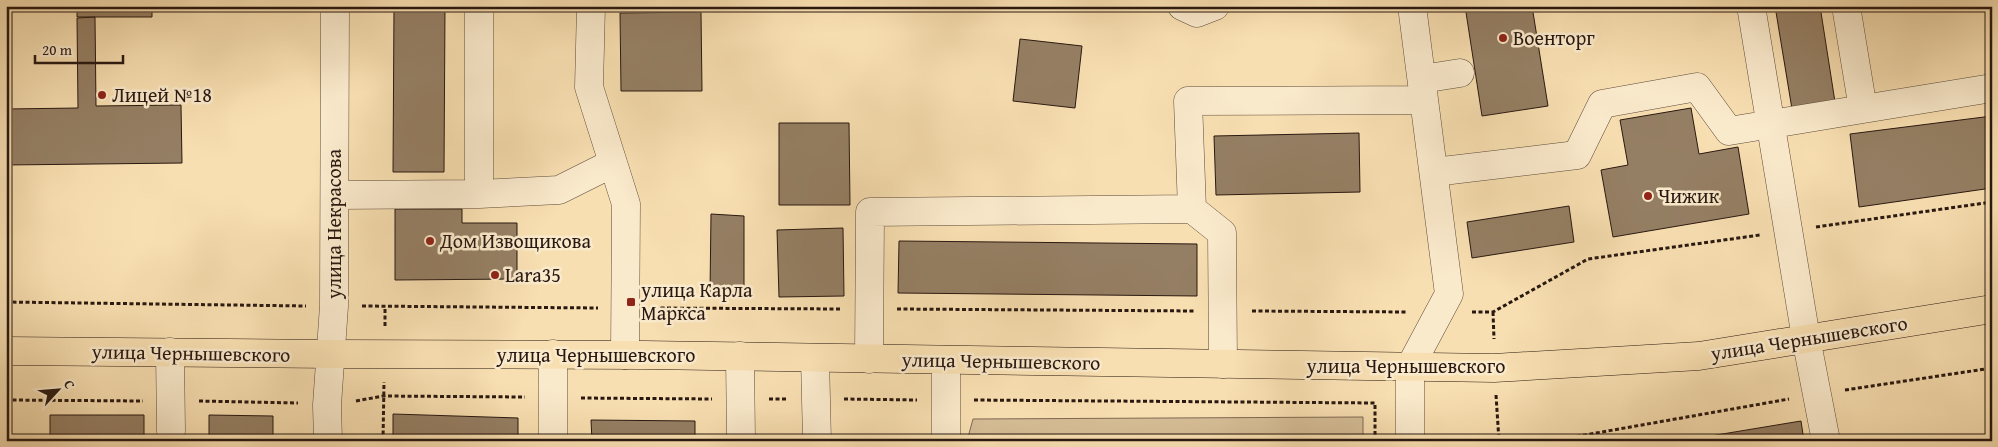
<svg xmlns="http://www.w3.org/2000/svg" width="1998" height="447" font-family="'Gentium Book Plus',serif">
	<rect width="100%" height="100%" fill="#f8dfb1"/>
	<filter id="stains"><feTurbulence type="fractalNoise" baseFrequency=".004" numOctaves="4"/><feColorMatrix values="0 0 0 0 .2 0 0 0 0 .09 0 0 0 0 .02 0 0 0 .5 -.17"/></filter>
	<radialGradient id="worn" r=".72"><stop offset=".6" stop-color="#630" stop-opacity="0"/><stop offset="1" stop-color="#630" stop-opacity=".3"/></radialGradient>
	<path fill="#d5bd96" stroke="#7f6a54" d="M1363 417V441H967L973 419Z"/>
	<path fill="#957f64" stroke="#291811" d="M77 6H152V17H77Z
		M394 6H445L444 172H393Z
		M1465 6H1532L1548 106 1482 116Z
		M1775 6H1820L1835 102 1792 109Z
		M701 12 702 91H621L620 13Z
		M95 17 96 106 181 105 182 163 6 165V109L78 108 77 18Z
		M1020 39 1082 46 1075 108 1013 101Z
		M1691 108 1699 154 1738 147 1749 214 1613 237 1601 170 1628 165 1620 120Z
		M1992 116V188L1859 207 1850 134Z
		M779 123H849L850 205H779Z
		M1359 133 1360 192 1216 195 1214 136Z
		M1569 206 1574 242 1472 258 1467 222Z
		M395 209H462V223H517V279L395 280Z
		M711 214 744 216V294L710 293Z
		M843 228 844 296 779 297 777 230Z
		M899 241 1197 244V296L898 293Z
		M393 414 518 418V441H393Z
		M50 415H144V441H50Z
		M209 415 273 416V441H209Z
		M591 420 695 421V441H592Z
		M1801 421 1804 441H1680Z"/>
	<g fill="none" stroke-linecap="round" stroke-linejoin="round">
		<g stroke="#5d4a39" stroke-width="29">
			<path id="minor" d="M591 6 589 87 626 204 625 355
				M1182 6 1197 13 1215 6
				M1751 6 1806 338 1826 441
				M1422 79 1460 73
				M1863 109 1992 88
				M1434 172 1577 155 1602 104 1697 87 1729 131 1863 109 1846 6
				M479 194 559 190 613 163
				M335 195 479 194V6
				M170 352 171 431
				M553 354V441
				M740 356 741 441
				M815 358 817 441
				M869 359 870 212 1192 209
				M946 360V441
				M1223 364 1222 233 1192 209 1188 101 1424 100
				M328 441 327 405 334 306 335 6
				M1410 441V367L1449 294 1412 6"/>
		</g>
		<g stroke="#291811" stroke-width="29">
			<path id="major" d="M6 351 330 354 644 355 1494 368 1699 356 1992 309"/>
		</g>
		<path stroke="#291811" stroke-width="3" stroke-dasharray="4 2.5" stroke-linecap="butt" d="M1816 227 1992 202
			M6 302 306 306
			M362 306 598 308
			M654 308 841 309
			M897 309 1196 311
			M1252 311 1408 312
			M1472 312H1493L1588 259 1760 235
			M1493 312 1494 339
			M385 326V307
			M1845 390 1992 368
			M1496 395 1499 441
			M581 398 712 399
			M769 399H787
			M844 399 917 400
			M6 400 143 401
			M974 400 1375 403V441
			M199 401 298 403
			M356 401 383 396 525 397
			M383 441 384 382
			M1551 441 1789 399"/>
		<use href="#minor" stroke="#faeacc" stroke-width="28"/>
		<use href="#major" stroke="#f8dfb1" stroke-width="28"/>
	</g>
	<g fill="#8f2418" stroke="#faeacc" stroke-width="2">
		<circle cx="1503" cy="38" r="5"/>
		<circle cx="102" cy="95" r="5"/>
		<circle cx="1648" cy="196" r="5"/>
		<circle cx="430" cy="241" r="5"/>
		<circle cx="495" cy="275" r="5"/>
		<rect x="626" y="297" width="10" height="10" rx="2.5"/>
	</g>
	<g text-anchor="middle" stroke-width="5" stroke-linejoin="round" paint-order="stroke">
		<g font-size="20" fill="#291811" stroke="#faeacc" text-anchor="start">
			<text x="1513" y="45">Военторг</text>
			<text x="112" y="102">Лицей №18</text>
			<text x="1658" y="203">Чижик</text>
			<text x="440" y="248">Дом Извощикова</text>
			<text x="505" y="282">Lara35</text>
			<text x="641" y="297">улица Карла<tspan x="641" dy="23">Маркса</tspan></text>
		</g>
		<g font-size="20" fill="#291811" stroke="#faeacc">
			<text transform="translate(334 224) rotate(-90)" y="7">улица Некрасова</text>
			<text transform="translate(1809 338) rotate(-9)" y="7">улица Чернышевского</text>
			<text transform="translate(191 353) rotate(1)" y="7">улица Чернышевского</text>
			<text x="596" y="362">улица Чернышевского</text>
			<text transform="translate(1001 361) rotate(1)" y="7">улица Чернышевского</text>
			<text x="1406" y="373">улица Чернышевского</text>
		</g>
	</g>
	<rect width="1998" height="447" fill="none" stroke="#f8dfb1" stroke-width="25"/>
	<rect x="8" y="8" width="1983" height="432" fill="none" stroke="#291811" stroke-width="2.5"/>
	<rect x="12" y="12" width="1973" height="422" fill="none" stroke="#291811"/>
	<g transform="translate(58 390) rotate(64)" stroke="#faeacc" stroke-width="4" paint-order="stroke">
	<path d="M0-4L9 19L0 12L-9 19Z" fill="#291811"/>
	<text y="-8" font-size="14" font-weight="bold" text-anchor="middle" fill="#291811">С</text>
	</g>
	<path d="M35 55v8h88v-8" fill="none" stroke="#291811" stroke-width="2.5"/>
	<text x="42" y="55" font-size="15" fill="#291811" stroke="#faeacc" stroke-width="4" paint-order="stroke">20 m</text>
	<rect width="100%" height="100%" filter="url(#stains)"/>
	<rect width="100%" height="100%" fill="url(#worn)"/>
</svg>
